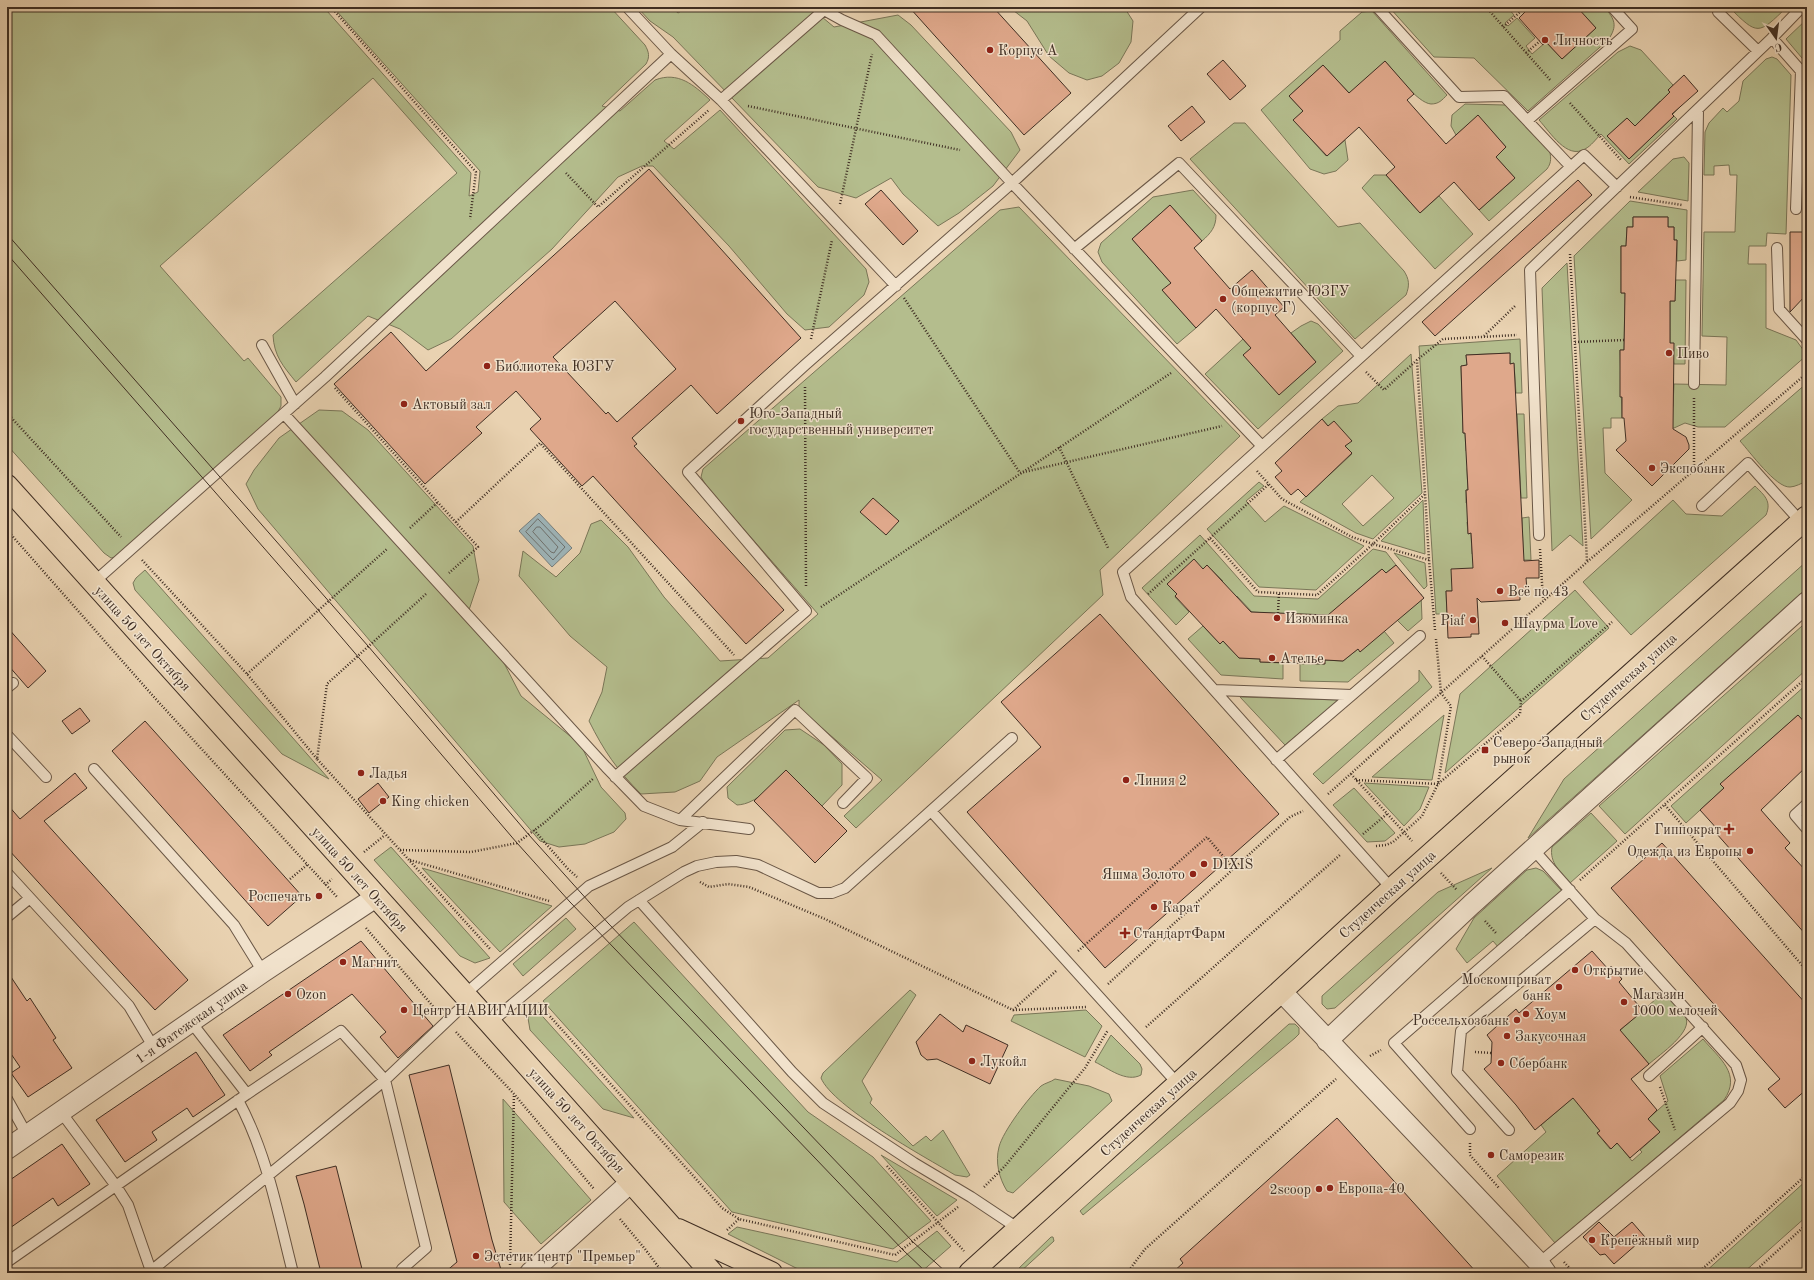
<svg xmlns="http://www.w3.org/2000/svg" width="1814" height="1280" font-family="'Old Standard TT',serif">
	<rect width="100%" height="100%" fill="#e9d2b1"/>
	<filter id="stains"><feTurbulence type="fractalNoise" baseFrequency=".005" numOctaves="4"/><feColorMatrix values="0 0 0 0 .2 0 0 0 0 .09 0 0 0 0 .02 0 0 0 .5 -.17"/></filter>
	<radialGradient id="worn" r=".72"><stop offset=".6" stop-color="#630" stop-opacity="0"/><stop offset="1" stop-color="#630" stop-opacity=".3"/></radialGradient>
	<path fill="#b4bd8d" stroke="#7a7658" fill-rule="evenodd" d="M7 7H327V11L471 173 469 196 478 192 480 171 333 7H610L645 45C649 52 650 57 646 64L602 106 620 111 655 80C678 71 694 85 710 100L664 141 674 149 720 110 866 269 869 282 864 295 829 327 805 330 787 314 729 246 653 166H642L618 177 552 249 451 339 428 350 400 329 368 316 296 382C283 366 274 356 273 335L457 173 373 78 160 266 244 361 248 358 281 397V406L275 417 119 556 111 558 104 553 7 445Z
		M637 7H671L678 13 688 7H817L816 12 834 27 898 15 911 25 1011 132 1020 150 993 186 959 213 938 226 903 194 891 178 856 198 818 187 673 37 650 21Z
		M1009 7H1124L1133 21 1131 42 1119 63 1102 76 1087 80 1069 73 1049 56 1027 21Z
		M1389 7H1507L1514 15 1505 23 1508 26 1517 18 1535 38 1526 46 1532 54 1546 42 1562 59 1596 28 1579 10 1582 7H1604C1615 19 1618 26 1608 40L1528 111 1474 58 1434 57Z
		M1729 7H1787C1758 35 1758 36 1729 7Z
		M1372 11 1447 95C1442 100 1439 104 1431 104 1417 103 1394 71 1385 61L1351 95 1323 65 1289 96 1303 111 1294 120 1326 156 1345 140 1348 160 1336 171 1324 174 1310 169 1261 110 1340 40V31L1362 12Z
		M1807 19V64L1786 39Z
		M1630 46 1641 50 1673 85 1668 90 1681 106 1673 114 1660 101 1635 126 1627 118 1608 136 1629 159 1674 116 1677 119 1629 164 1601 134C1596 139 1591 146 1585 149 1567 160 1550 132 1539 120L1618 52Z
		M1772 57 1777 59 1791 75 1786 234 1767 233 1766 246H1749L1748 264H1766V328L1796 340 1807 355 1725 427H1698L1685 423 1674 428H1664L1673 406 1674 384 1726 385 1727 337 1702 336 1704 232H1735L1737 175H1730L1729 165 1714 166V175H1704L1705 132 1709 123 1723 108 1727 112 1739 101 1743 81 1766 59Z
		M1465 104 1505 105 1549 148C1551 157 1552 162 1547 169L1489 221 1479 210 1515 178 1496 157 1506 147 1478 116 1456 135 1451 126 1452 115Z
		M1234 123H1245L1338 227 1360 223 1404 271C1409 279 1410 285 1406 295L1355 339 1190 159Z
		M1684 157 1689 163 1688 201 1638 192 1673 159Z
		M1374 175H1386L1420 213 1439 196 1473 234 1435 269 1362 188Z
		M1193 190 1216 215C1216 227 1211 233 1202 241L1170 205 1132 239 1171 283 1163 291 1196 328 1177 344 1102 262 1098 252 1101 243 1153 197Z
		M1805 192H1807V232H1804Z
		M1630 201 1687 210 1686 260 1677 261V240H1674V227H1668V217H1633V227H1627L1626 246H1621V293H1625L1624 350H1620L1622 418H1611V428H1603L1605 473 1632 500 1591 539 1574 256Z
		M1019 207 1240 436 1100 570 1103 595 856 828 844 816 882 780 799 708V700L717 757 700 781 675 792 641 794C617 770 604 751 589 721L602 692 607 667 570 636 519 576 523 551 556 577 580 553 591 524 601 520 628 547 664 597 720 661 768 658 818 614 707 487 701 477 703 469 1000 210Z
		M1567 263 1583 546 1570 535 1552 551 1542 288Z
		M1675 280H1686L1685 364H1674L1670 343V301H1675Z
		M1311 321 1318 324 1343 351 1258 429 1205 374 1243 339 1251 348 1244 355 1279 394 1316 362 1291 333 1301 326Z
		M1520 339 1522 393H1516L1514 364H1510V353L1466 355 1467 365 1461 366 1463 433H1465L1466 451H1472L1467 469 1468 490H1466V503H1469L1470 521 1467 522 1468 533H1471L1472 554H1479V562L1452 591H1446L1447 614H1436L1419 346Z
		M1411 354 1422 493 1373 539 1356 533 1300 502 1352 454 1345 446 1351 441 1328 426 1322 419 1338 406 1358 403ZM1372 475 1394 498 1363 526 1342 504Z
		M1807 383V481C1802 483 1795 487 1790 487 1776 488 1750 452 1740 441Z
		M319 410 342 411 368 430 473 546 479 580 466 619 504 663 521 696 581 745 601 787 625 813 626 819 614 832 585 844 559 847 540 841 258 509 246 484 254 470 279 438Z
		M1517 414H1524L1527 498H1521Z
		M1259 482 1264 486 1246 501 1265 522 1284 506 1364 546 1316 590 1259 587 1207 529Z
		M1755 486C1764 495 1772 501 1766 515L1631 635 1583 582 1673 500 1686 514 1722 516Z
		M1423 500 1425 554 1381 541Z
		M1529 517 1531 560H1519L1523 551 1522 518Z
		M1200 535 1254 596 1318 599 1373 549 1386 552 1396 565 1386 573 1382 569 1332 612 1337 618 1252 612 1237 596 1235 598 1221 583 1223 581 1207 565 1203 569 1167 584 1177 594 1175 597 1189 612 1176 625 1142 588Z
		M1394 553 1425 563 1427 586 1424 589Z
		M1807 561V588L1528 838 1564 779Z
		M145 570 329 779 282 754 135 590 133 583 136 578Z
		M1575 590 1609 628 1445 773 1460 694Z
		M1421 594 1422 619 1408 631 1397 620 1413 601Z
		M1807 625V669L1625 834 1599 806 1802 626Z
		M1203 626 1220 644 1223 641 1239 658 1260 659V662L1283 663V679L1221 675 1188 639Z
		M1384 631 1394 643 1348 682 1300 681V664H1324L1325 660 1343 661 1358 649 1360 651Z
		M1419 670 1432 687 1323 784 1313 774 1419 681Z
		M1807 684V717L1803 720 1798 715 1721 784 1724 788 1686 823 1671 806Z
		M1240 697 1339 700 1285 745Z
		M1444 715 1432 780 1372 777Z
		M800 729 824 745 842 764V785L822 806 786 770C772 784 758 804 737 805L728 798 727 787 785 730Z
		M1364 783 1429 787 1420 809 1404 826Z
		M1354 788 1395 833 1385 841 1367 842 1333 805Z
		M1591 813 1617 841 1570 883C1561 872 1549 863 1552 847Z
		M391 847 490 958 475 963 460 956 374 860Z
		M422 868 552 906 500 952Z
		M1492 868 1335 1008 1327 1009 1322 1004V996L1438 892Z
		M1536 868 1543 871 1562 891 1499 948 1493 941 1467 963 1456 949 1474 918 1527 870Z
		M566 918 576 929 523 976 513 964Z
		M634 922 808 1112 873 1157 931 1221 893 1249 732 1212 543 1001Z
		M910 990 916 995 862 1081 872 1099 870 1103 913 1146 926 1136 931 1141 943 1130 970 1175 967 1177 955 1175C925 1157 833 1107 821 1078L823 1073Z
		M1664 992C1671 1000 1680 1007 1685 1016 1695 1031 1659 1055 1649 1064L1617 1033Z
		M535 1008 634 1118 603 1109 530 1030 528 1018Z
		M1086 1010 1102 1026 1085 1057 1011 1021 1014 1015Z
		M1289 1024H1295L1299 1028V1034L1295 1038 1083 1215 1080 1211Z
		M1111 1035 1140 1064 1142 1069 1141 1075C1126 1083 1108 1068 1095 1062Z
		M1703 1039C1719 1058 1742 1074 1724 1100L1555 1243 1497 1176 1546 1132 1541 1125 1575 1096 1583 1110 1600 1131 1597 1133 1610 1149 1620 1141 1624 1151 1632 1161 1642 1152 1640 1150 1660 1132 1648 1119 1668 1101 1660 1076Z
		M1055 1079 1089 1086 1109 1094 1112 1101 1013 1193 1007 1191C999 1178 995 1162 999 1147 1003 1131 1029 1097 1041 1086 1045 1083 1051 1082 1055 1079Z
		M503 1099 591 1200 541 1244 504 1202Z
		M881 1155 957 1200 937 1216Z
		M1807 1180V1216L1743 1273H1704Z
		M737 1227 897 1262 937 1231 951 1246 920 1273H806L728 1234Z
		M1051 1237H1053L1054 1241 1019 1273 1016 1271Z"/>
	<path fill="#9db4b8" stroke="#777e7c" d="M539 513 572 548 552 567 519 531Z"/>
	<g fill="none" stroke-linecap="round" stroke-linejoin="round">
		<path stroke="#6e716e" stroke-width="1" d="M538 519 565 547 553 560 526 532Z
			M537 527H540L558 547 554 553 551 552 533 532Z"/>
	</g>
	<path fill="#dfa88b" stroke="#3f2e23" fill-rule="evenodd" d="M909 7H993L1071 93 1024 135Z
		M1530 7H1577L1596 28 1562 59 1546 42 1543 45 1519 18Z
		M1223 60 1246 86 1230 100 1207 74Z
		M1385 61 1414 94 1407 100 1446 144 1478 115 1506 147 1496 157 1515 178 1479 210 1454 182 1420 213 1386 175 1395 167 1359 127 1327 156 1293 120 1303 111 1289 96 1323 65 1349 93Z
		M1684 75 1698 91 1672 114 1674 116 1629 159 1607 136 1627 118 1635 126 1670 92 1668 90Z
		M1192 106 1205 122 1181 141 1168 126Z
		M649 169 801 338 717 414 691 385 632 438 637 444 634 446 784 610 746 644 593 476 582 486 530 429 541 419 516 391 476 427 482 433 425 484 334 384 391 332 426 371ZM615 301 676 369 617 422 608 412 606 414 553 357Z
		M1578 180 1592 195 1435 336 1422 322Z
		M881 190 918 231 903 245 865 204Z
		M1170 205 1202 241 1194 248 1230 289 1252 270 1284 307 1275 315 1316 362 1279 395 1243 355 1251 348 1216 309 1196 328 1162 290 1171 283 1132 239Z
		M1633 217H1668V227H1674V240H1677L1675 301H1670V343H1674L1673 429 1686 437 1689 445V449L1652 486 1616 450 1626 441 1624 418H1622V397H1620V350H1624L1625 293H1621V246H1626L1627 227H1633Z
		M1790 232H1807V294L1790 312Z
		M1510 353V364L1514 363 1524 561 1539 560V578H1526L1527 590 1520 591V600L1481 602 1477 598 1479 634H1471V637L1448 638 1446 591H1452L1451 569 1473 568 1471 533 1468 534 1466 490H1468L1465 433H1463L1461 366 1467 365 1466 355Z
		M1322 419 1328 426 1334 421 1352 441 1345 446 1352 453 1306 497 1298 489 1291 495 1275 477 1282 471 1275 463Z
		M873 498 899 521 886 535 860 512Z
		M1194 559 1203 569 1207 565 1251 612 1328 615 1382 569 1386 573 1396 565 1424 598 1360 652 1358 649 1343 661 1325 660V664L1260 662V659L1239 658 1223 641 1220 644 1175 596 1177 594 1167 584Z
		M1100 614 1279 814 1105 968 967 812 1041 747 1001 702Z
		M7 627 46 671 28 688 7 664Z
		M80 708 90 721 72 734 62 721Z
		M1798 715 1807 725V766L1761 810 1790 843 1785 848 1807 872V936L1716 833 1719 831 1700 810 1724 788 1720 784Z
		M145 721 302 896 268 926 112 751Z
		M786 770 847 831 815 863 754 801Z
		M75 773 87 788 44 821 188 980 155 1010 7 848V804L20 819Z
		M378 783 389 797 369 813 358 799Z
		M1662 843 1807 1005V1089L1785 1108 1768 1089 1780 1079 1611 888Z
		M361 941 433 1026 398 1058 380 1037 386 1032 352 994 269 1052 272 1055 250 1071 223 1035Z
		M1592 951 1608 969 1611 966 1622 979 1619 982 1643 1011 1620 1030 1649 1064 1631 1079 1657 1110 1648 1119 1660 1132 1630 1158 1617 1143 1611 1149 1597 1133 1600 1131 1573 1098 1535 1130 1516 1105 1484 1069 1491 1063 1492 1042 1487 1035 1516 1009 1519 1013Z
		M7 971 27 1001 30 998 56 1038 53 1040 72 1068 28 1097 11 1073 20 1067 7 1048Z
		M940 1014 963 1032 966 1025 1008 1045 990 1084 937 1059 927 1060 921 1055 916 1042Z
		M196 1052 225 1095 193 1117 187 1108 152 1132 157 1140 125 1162 96 1120Z
		M449 1065 492 1240 502 1273H444L457 1262 409 1075Z
		M1337 1118 1477 1273H1172L1183 1263 1180 1259Z
		M62 1144 90 1184 58 1206 53 1198 7 1230V1182Z
		M336 1166 363 1273H321L304 1204 296 1176Z
		M1599 1222 1614 1237 1632 1222 1645 1237 1614 1264 1605 1254 1600 1255 1583 1237Z"/>
	<g fill="none" stroke-linecap="round" stroke-linejoin="round">
		<g stroke="#6a5746" stroke-width="12">
			<path id="lane" d="M627 7 671 54 721 100 896 286
				M1377 7 1459 97 1504 96 1571 167
				M1718 7V12L1758 51
				M824 10 842 20 876 35 1012 183 1261 445
				M721 100 824 10 825 7
				M1528 120 1632 29 1612 7
				M1796 209 1801 71 1772 38 1802 7
				M1777 248 1779 309 1807 340
				M1074 249 1179 163 1361 356
				M262 345 295 404
				M1694 384 1698 110
				M284 414 606 767 644 806 680 820 795 710 867 778 843 803
				M1702 506 1748 463 1801 522
				M1539 535 1530 270 1772 38
				M93 583 325 377 671 54
				M7 688 13 683
				M1215 690 1352 695 1420 636
				M7 735 46 777
				M1276 760 1352 695
				M94 769 234 925 263 972
				M615 777 806 611 688 472 805 365 1012 183 1201 7
				M1807 804 1795 815 1807 829
				M931 811 1178 1084
				M680 820 749 829
				M7 873 129 1006 154 1048
				M1392 889 1131 597 1123 572 1584 155 1617 187
				M639 900 792 1072 823 1103 914 1163 971 1197 1019 1229
				M7 917 30 898
				M464 995 589 886 672 847 703 822
				M191 1022 247 1094 341 1031 385 1080 468 1001
				M490 1023 628 907 684 872 697 866 716 862 736 861 758 865 818 893H832L845 888 1012 738
				M1649 1076 1703 1027
				M7 1099 27 1135
				M238 1100C267 1154 278 1214 293 1273
				M61 1112 116 1186 128 1205 151 1271
				M1470 1129 1394 1043 1570 890
				M1509 1130 1457 1072 1461 1031 1595 919 1533 849
				M7 1262 247 1094
				M1539 1263 1730 1103 1738 1091 1741 1080 1736 1065 1626 943 1595 919
				M151 1273V1271L385 1080 426 1248 402 1269 405 1273"/>
		</g>
		<g stroke="#6a5746" stroke-width="22">
			<path id="street" d="M1281 991 1539 1263 1546 1273
				M1327 1041 1471 905 1807 602
				M7 1149 263 972 376 897
				M530 1273 631 1182"/>
		</g>
		<g stroke="#3f2e23" stroke-width="24">
			<path id="primary" d="M7 486 490 1023 712 1273
				M678 1230 771 1273
				M970 1273 1281 991 1392 889 1807 517"/>
		</g>
		<path stroke="#3f2e23" stroke-width="2.5" stroke-dasharray="1 2" stroke-linecap="butt" d="M331 7 476 172 470 219
			M1486 7 1551 81
			M1503 27 1520 12
			M1526 53 1540 41
			M1570 103 1621 160
			M748 106 960 150
			M566 173 598 207 709 110
			M1630 197 1682 205
			M840 204 872 54
			M1570 254 1587 561
			M904 298 1020 473 1222 426
			M1484 336 1515 306
			M811 339 832 240
			M1575 342 1624 340
			M1366 372 1384 390 1416 361
			M805 387 806 586
			M335 388 478 547 449 573
			M1694 398V469
			M7 413 121 537
			M1059 447 1108 548
			M1257 471 1282 499 1352 537 1373 544 1425 494
			M456 522 540 443 734 655
			M410 528 438 502
			M7 530 153 696 338 898
			M1210 538 1269 484
			M1540 549 1543 600
			M142 560 247 674 317 759
			M426 594 327 684 317 759 491 950
			M1148 594 1210 538 1258 592 1317 595 1373 544 1429 560
			M821 607 1171 373
			M1278 613 1279 593
			M1435 630 1429 560 1417 360 1443 339 1517 335
			M1482 656 1521 701
			M247 674 387 549
			M1351 774 1412 841
			M1356 780 1438 784 1451 706 1441 693 1436 639
			M1328 794 1587 562 1807 373
			M1665 805 1807 971
			M534 830 568 869 577 877
			M1363 834 1387 814
			M1376 846 1386 845 1393 842 1422 816 1438 784 1520 714 1521 701 1612 622
			M400 850 471 852 517 843 544 823 594 778
			M364 852 385 835
			M410 860 549 901
			M1441 873 1457 890
			M290 879 307 865
			M1580 880 1807 677
			M700 882 709 887 728 884 749 887 825 919 1013 1010 1087 1007
			M325 885 332 879
			M1485 921 1496 933
			M366 928 437 1011
			M1078 951 1207 837 1233 868
			M1108 984 1290 817 1303 811
			M538 1003 722 1208 739 1219 895 1255 958 1207
			M1013 1010 1056 971
			M1146 1027 1341 854
			M456 1032 514 1094 594 1189
			M1475 1052 1492 1053
			M1370 1056 1381 1050
			M1660 1087 1675 1130
			M1470 1143V1155L1499 1188
			M887 1166 964 1251
			M984 1187 1005 1166 1085 1068 1108 1030
			M620 1219 645 1249 663 1273
			M727 1230 739 1219
			M1564 1262 1574 1273
			M510 1265 514 1094
			M1127 1273 1145 1249 1336 1079
			M1698 1273 1807 1174
			M1753 1273 1807 1224"/>
		<use href="#lane" stroke="#f1e2cc" stroke-width="10"/>
		<use href="#street" stroke="#f1e2cc" stroke-width="20"/>
		<use href="#primary" stroke="#e9d2b1" stroke-width="22"/>
		<path stroke="#3f2e23" stroke-width="1" d="M7 234 368 646 529 835 608 923 913 1242 947 1273
			M7 254 319 611 517 843 570 902 903 1250 927 1273"/>
	</g>
	<g fill="#8f2418" stroke="#f1e2cc" stroke-width="1.5">
		<circle cx="1545" cy="40" r="4"/>
		<circle cx="990" cy="50" r="4"/>
		<circle cx="1223" cy="299" r="4"/>
		<circle cx="1669" cy="353" r="4"/>
		<circle cx="487" cy="366" r="4"/>
		<circle cx="404" cy="404" r="4"/>
		<circle cx="741" cy="421" r="4"/>
		<circle cx="1652" cy="468" r="4"/>
		<circle cx="1500" cy="591" r="4"/>
		<circle cx="1277" cy="618" r="4"/>
		<circle cx="1473" cy="620" r="4"/>
		<circle cx="1505" cy="623" r="4"/>
		<circle cx="1272" cy="658" r="4"/>
		<rect x="1481" y="746" width="8" height="8" rx="2"/>
		<circle cx="361" cy="773" r="4"/>
		<circle cx="1126" cy="780" r="4"/>
		<circle cx="383" cy="801" r="4"/>
		<path d="M1727 823h4v4h4v4h-4v4h-4v-4h-4v-4h4z"/>
		<circle cx="1750" cy="851" r="4"/>
		<circle cx="1204" cy="864" r="4"/>
		<circle cx="1193" cy="874" r="4"/>
		<circle cx="319" cy="896" r="4"/>
		<circle cx="1154" cy="907" r="4"/>
		<path d="M1123 927h4v4h4v4h-4v4h-4v-4h-4v-4h4z"/>
		<circle cx="343" cy="962" r="4"/>
		<circle cx="1575" cy="970" r="4"/>
		<circle cx="1559" cy="987" r="4"/>
		<circle cx="288" cy="994" r="4"/>
		<circle cx="1624" cy="1002" r="4"/>
		<circle cx="404" cy="1010" r="4"/>
		<circle cx="1526" cy="1014" r="4"/>
		<circle cx="1517" cy="1020" r="4"/>
		<circle cx="1507" cy="1036" r="4"/>
		<circle cx="972" cy="1061" r="4"/>
		<circle cx="1501" cy="1063" r="4"/>
		<circle cx="1491" cy="1155" r="4"/>
		<circle cx="1330" cy="1188" r="4"/>
		<circle cx="1319" cy="1189" r="4"/>
		<circle cx="1592" cy="1240" r="4"/>
		<circle cx="476" cy="1256" r="4"/>
	</g>
	<g text-anchor="middle" stroke-width="3" stroke-linejoin="round" paint-order="stroke">
		<g font-size="14" fill="#3f2e23" stroke="#f1e2cc" text-anchor="start">
			<text x="1553" y="45">Личность</text>
			<text x="998" y="55">Корпус А</text>
			<text x="1231" y="296">Общежитие ЮЗГУ<tspan x="1231" dy="16">(корпус Г)</tspan></text>
			<text x="1677" y="358">Пиво</text>
			<text x="495" y="371">Библиотека ЮЗГУ</text>
			<text x="412" y="409">Актовый зал</text>
			<text x="749" y="418">Юго-Западный<tspan x="749" dy="16">государственный университет</tspan></text>
			<text x="1660" y="473">Экспобанк</text>
			<text x="1508" y="596">Всё по 43</text>
			<text x="1285" y="623">Изюминка</text>
			<text x="1465" y="625" text-anchor="end">Piaf</text>
			<text x="1513" y="628">Шаурма Love</text>
			<text x="1280" y="663">Ателье</text>
			<text x="1493" y="747">Северо-Западный<tspan x="1493" dy="16">рынок</tspan></text>
			<text x="369" y="778">Ладья</text>
			<text x="1134" y="785">Линия 2</text>
			<text x="391" y="806">King chicken</text>
			<text x="1721" y="834" text-anchor="end">Гиппократ</text>
			<text x="1742" y="856" text-anchor="end">Одежда из Европы</text>
			<text x="1212" y="869">DIXIS</text>
			<text x="1185" y="879" text-anchor="end">Яшма Золото</text>
			<text x="311" y="901" text-anchor="end">Роспечать</text>
			<text x="1162" y="912">Карат</text>
			<text x="1133" y="938">СтандартФарм</text>
			<text x="351" y="967">Магнит</text>
			<text x="1583" y="975">Открытие</text>
			<text x="1551" y="984" text-anchor="end">Москомприват<tspan x="1551" dy="16">банк</tspan></text>
			<text x="296" y="999">Ozon</text>
			<text x="1632" y="999">Магазин<tspan x="1632" dy="16">1000 мелочей</tspan></text>
			<text x="412" y="1015">Центр НАВИГАЦИИ</text>
			<text x="1534" y="1019">Хоум</text>
			<text x="1509" y="1025" text-anchor="end">Россельхозбанк</text>
			<text x="1515" y="1041">Закусочная</text>
			<text x="980" y="1066">Лукойл</text>
			<text x="1509" y="1068">Сбербанк</text>
			<text x="1499" y="1160">Саморезик</text>
			<text x="1338" y="1193">Европа-40</text>
			<text x="1311" y="1194" text-anchor="end">2scoop</text>
			<text x="1600" y="1245">Крепёжный мир</text>
			<text x="484" y="1261">Эстетик центр "Премьер"</text>
		</g>
		<g font-size="14" fill="#3f2e23" stroke="#f1e2cc">
			<text transform="translate(143 638) rotate(48)" y="5">улица 50 лет Октября</text>
			<text transform="translate(1628 677) rotate(-42)" y="5">Студенческая улица</text>
			<text transform="translate(360 879) rotate(48)" y="5">улица 50 лет Октября</text>
			<text transform="translate(1387 894) rotate(-42)" y="5">Студенческая улица</text>
			<text transform="translate(191 1022) rotate(-35)" y="5">1-я Фатежская улица</text>
			<text transform="translate(1148 1112) rotate(-42)" y="5">Студенческая улица</text>
			<text transform="translate(577 1120) rotate(48)" y="5">улица 50 лет Октября</text>
		</g>
	</g>
	<rect width="1814" height="1280" fill="none" stroke="#e9d2b1" stroke-width="24"/>
	<rect x="8" y="8" width="1798" height="1264" fill="none" stroke="#3f2e23" stroke-width="2"/>
	<rect x="12" y="12" width="1790" height="1256" fill="none" stroke="#3f2e23"/>
	<g transform="translate(1776 38) rotate(166)" stroke="#f1e2cc" stroke-width="3" paint-order="stroke">
	<path d="M0-3L7 15L0 10L-7 15Z" fill="#3f2e23"/>
	<text y="-6" font-size="11" font-weight="bold" text-anchor="middle" fill="#3f2e23">С</text>
	</g>
	<rect width="100%" height="100%" filter="url(#stains)"/>
	<rect width="100%" height="100%" fill="url(#worn)"/>
</svg>
